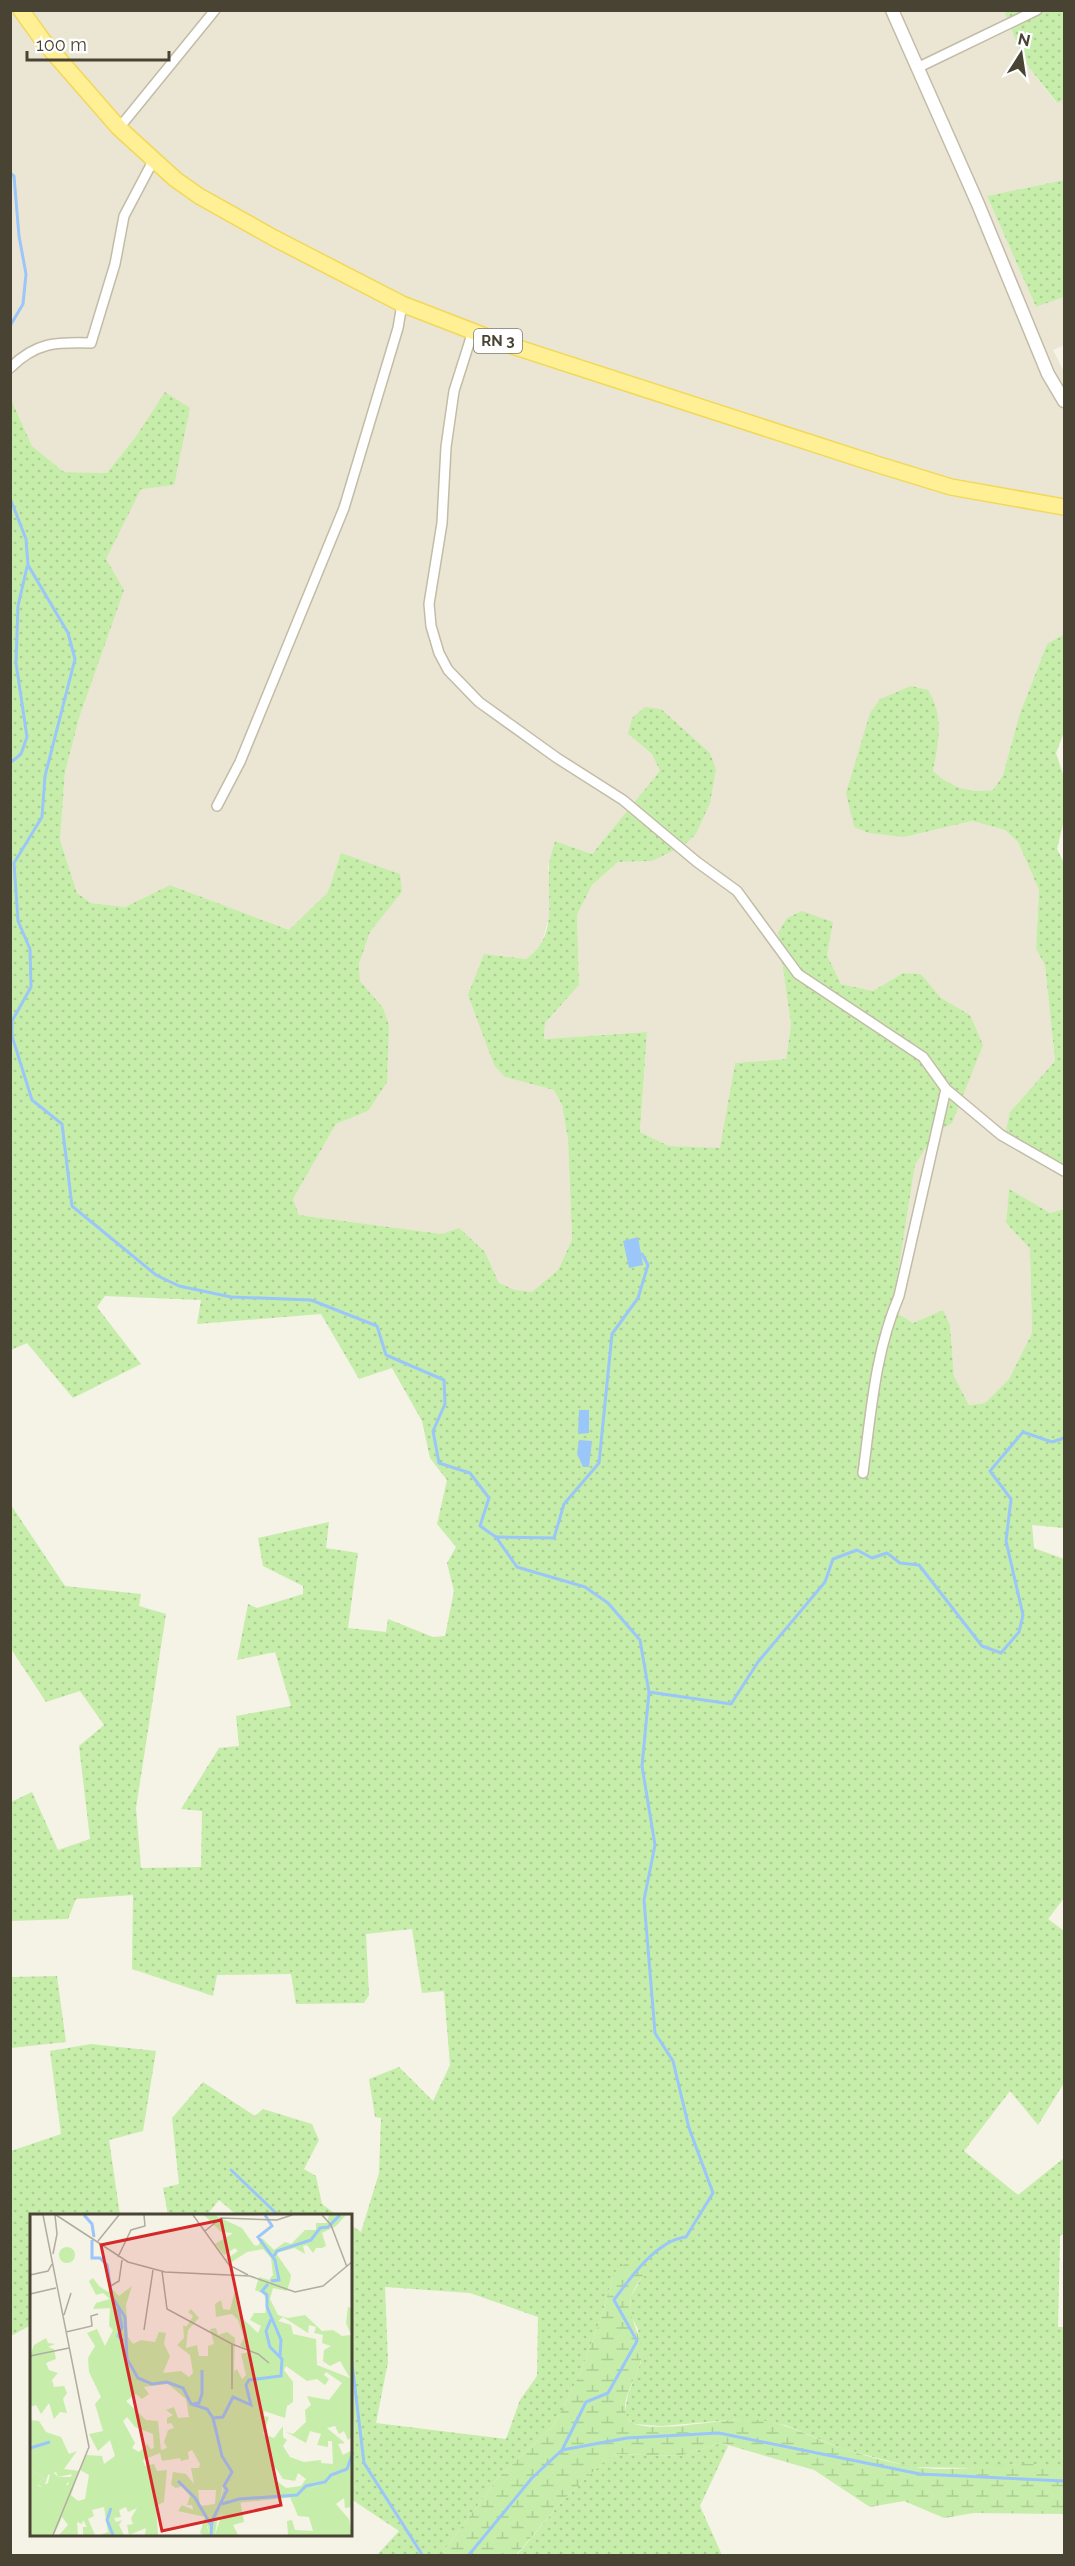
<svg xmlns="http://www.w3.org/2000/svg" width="1075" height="2566" font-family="Raleway,sans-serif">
	<defs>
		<pattern id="grass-dots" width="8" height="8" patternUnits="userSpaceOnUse" patternTransform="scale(1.5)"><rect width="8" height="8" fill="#c6eeaa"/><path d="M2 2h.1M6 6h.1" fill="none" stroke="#accd93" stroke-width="1.8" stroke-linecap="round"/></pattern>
		<pattern id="wetland-marsh" width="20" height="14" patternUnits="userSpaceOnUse" patternTransform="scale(1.5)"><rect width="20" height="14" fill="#c6eeaa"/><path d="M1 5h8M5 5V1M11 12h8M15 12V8" fill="none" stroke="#accd93"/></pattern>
	</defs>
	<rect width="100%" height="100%" fill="#f5f2e6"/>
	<path fill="#eae6d3" d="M10 11H1004L1024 61 1056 103 1064 100V180L987 196 1036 307 1064 297V345L1053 350 1064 372V634L1047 644 1019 716 1003 775 993 790 976 793 945 783 933 771 939 739 904 837 972 821 1005 830 1018 842 1039 890 1036 949 1045 965 1055 1061 1010 1112 1027 1155 1061 1162 1064 1166V1209L1050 1213 1009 1190 1006 1223 1030 1249 1032 1333 1009 1379 985 1403 969 1405 954 1376 950 1325 943 1310 913 1323 899 1314 894 1298 915 1165 936 1132 970 1015 941 999 921 974 903 973 873 991 841 984 827 955 778 933 791 1025 786 1059 735 1063 721 1149 669 1146 640 1132 647 1032 544 1039 545 1023 579 985 577 915 592 885 618 862 652 861 716 769 628 734 652 754 661 771 592 854 555 841 548 867 551 909 540 950 527 959 484 954 506 1077 554 1090 562 1105 568 1138 572 1240 558 1270 532 1293 515 1290 499 1283 485 1252 442 1234 299 1215 293 1199 336 1124 368 1111 383 1008 360 981 359 964 370 932 402 892 341 853 328 892 289 930 170 885 125 907 91 903 77 893 60 840 65 772 80 715 106 559 141 488 137 435 107 473 64 472 32 446 10 397Z"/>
	<path fill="url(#grass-dots)" fill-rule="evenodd" d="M1004 11H1064V100L1057 103 1024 61Z
		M1064 180V297L1036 307 987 196Z
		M165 392 190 408 174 485 141 489 106 559 124 590 80 715 65 772 60 840 77 893 91 903 125 907 170 885 289 930 328 892 341 853 400 874 402 892 370 932 359 964 360 981 383 1008 389 1025 387 1082 368 1111 336 1124 293 1199 299 1215 442 1234 459 1228 485 1252 499 1283 515 1290 532 1292 558 1270 572 1240 568 1139 562 1105 554 1090 505 1077 494 1065 468 995 484 954 526 959C558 937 547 901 549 868 549 859 553 849 555 841L592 854 660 771 652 754 628 734 632 718 645 707 661 709 710 753 716 769 710 803 696 834 683 846 652 861 618 862 592 885 577 915 579 985 545 1023 544 1039 647 1032 640 1132 669 1146 720 1148 735 1063 786 1059 791 1025 778 933 787 918 802 911 833 922 827 955 841 984 873 991 903 973 921 974 941 998 970 1015 983 1045 952 1123 936 1132 915 1165 894 1298 899 1314 913 1323 943 1310 950 1325 954 1376 969 1405 985 1403 1009 1379 1032 1333 1030 1249 1006 1223 1009 1189 1050 1213 1064 1209V1528L1032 1525 1034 1548 1064 1559V1898L1048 1919 1064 1931V2083L1038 2125 1010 2091 964 2151 1018 2195 1064 2158V2234L1060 2236 1058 2327H1064V2469L1021 2464 976 2468 912 2467 843 2449 785 2425 742 2419 661 2426 635 2424 628 2419 625 2411 628 2394 641 2362 638 2329 630 2314 631 2296 644 2274 614 2273 600 2321 579 2376 554 2425 498 2478 441 2555H377L399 2531 351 2499V2225L361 2232 379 2173 381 2118 375 2117 369 2079 399 2067 433 2101 450 2065 444 1991 422 1993 412 1929 366 1934 369 1995 364 2003 296 2004 291 1974 217 1975 213 1996 132 1969 133 1895 76 1899 68 1919 11 1921V1802L32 1792 58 1850 90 1839 79 1746 104 1725 80 1691 46 1702 11 1649V1505L65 1586 141 1594 139 1606 166 1614 136 1808 141 1868 201 1867 202 1811 181 1809 219 1748 239 1746 236 1716 291 1706 275 1652 237 1660 248 1604 257 1608 303 1594V1586L263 1566 258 1538 329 1522 326 1548 358 1553 348 1628 386 1632 388 1619 433 1637 445 1636 454 1591 447 1563 456 1547 437 1524 447 1480 430 1458 422 1421 392 1368 359 1379 321 1314 197 1324 201 1300 105 1296 97 1307 141 1364 73 1398 27 1343 11 1350 10 397 32 446 64 472 107 473 137 435ZM385 2287 470 2293 538 2317 537 2376 520 2400 506 2439 376 2423 388 2362Z
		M1064 634V732L1056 753 1064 777V820L1057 849 1064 863V1166L1061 1162 1027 1155 1011 1146 1006 1130 1010 1112 1055 1061 1045 965 1036 949 1039 890 1018 842 1005 830 972 821 904 837 869 833 854 827 846 793 870 713 880 699 911 686 928 690C944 716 939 742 933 771 950 787 970 794 993 790L1003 775 1019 716 1047 644Z
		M57 1976 66 2042 11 2048V1977Z
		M91 2044 156 2051 143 2131 109 2140 120 2215H32L31 2325 11 2336V2151L61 2134 50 2051Z
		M203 2082 255 2116 263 2109 312 2124 319 2140 304 2169 316 2176 322 2204 337 2215H237L219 2200 207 2215H168L163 2188 179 2184 172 2118Z
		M721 2443 728 2446 700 2506 722 2555 516 2556 564 2499 608 2458 616 2454 679 2456Z"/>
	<path fill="url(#wetland-marsh)" d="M636 2259 642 2266 644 2274C640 2281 632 2290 631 2298 626 2320 647 2339 640 2364 636 2379 617 2404 629 2420 641 2436 723 2419 745 2419 782 2419 810 2438 844 2449 866 2456 888 2462 910 2466 946 2473 984 2466 1019 2464 1035 2463 1050 2467 1064 2469V2514L974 2513 944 2518 904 2501 870 2507 814 2470 721 2443 679 2456 616 2454 608 2458 564 2499 516 2555H441L498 2478 554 2425 579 2376 600 2321 614 2273 627 2262Z"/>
	<path fill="#9bc6f9" d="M638 1237 643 1265 629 1268 623 1241Z
		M579 1410H589V1433L578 1434Z
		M579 1440 592 1441 589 1467H583L577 1454Z"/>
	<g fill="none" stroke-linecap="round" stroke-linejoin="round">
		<path stroke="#9bc6f9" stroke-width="3" d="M10 173 14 176 19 236 26 274 23 304 10 326
			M10 498 26 539 28 565 68 633 75 659 45 776 42 817 14 863 18 921 30 949 31 987 12 1021V1036L32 1100 62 1124 72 1206 156 1275 179 1286 231 1297 311 1300 377 1326 386 1355 444 1380 445 1404 433 1431 439 1463 470 1473 489 1498 480 1526 496 1537 517 1567 585 1587 608 1603 640 1640 649 1692
			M10 763 21 754 27 737 16 663 18 606 27 567
			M497 1537 554 1538 564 1504 599 1463 612 1334 638 1298 648 1265 642 1254
			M231 2170 278 2215
			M351 2355 364 2463 423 2556
			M562 2450 627 2438 719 2433 920 2474 1064 2481
			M468 2556 532 2478 562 2450 586 2402 608 2393 637 2341 614 2300C630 2278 657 2240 686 2237L713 2193 689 2128 673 2061 655 2033 644 1900 655 1845 642 1766 649 1692 731 1704 758 1662 825 1582 833 1559 857 1550 872 1558 887 1553 900 1563 919 1565 982 1646 1001 1653 1019 1632 1023 1615 1006 1541 1011 1499 990 1471 1023 1432 1052 1442 1064 1438"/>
		<g stroke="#c2bca7" stroke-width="12">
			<path id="minor" d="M917 68 1037 10
				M119 128 215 10
				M473 331 454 391 446 447 442 523 429 604 431 626 439 653 448 670 479 702 557 758 623 800 697 862 737 891 798 974 923 1057 946 1089 899 1296C875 1352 871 1413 863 1473
				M10 368C36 342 56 342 91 343L115 264 124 216 153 161
				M217 806 240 762 344 508 398 328 402 304
				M946 1089 1001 1135 1064 1171"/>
		</g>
		<g stroke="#c2bca7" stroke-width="15">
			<path id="tertiary" d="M892 10 978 204 1048 374 1064 401"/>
		</g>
		<g stroke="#f2d857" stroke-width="18">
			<path id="primary" d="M21 10 44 42 119 128 175 179 199 196 274 238 402 304 503 343 876 464 951 487 1064 507"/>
		</g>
		<use href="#minor" stroke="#fff" stroke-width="9"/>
		<use href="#tertiary" stroke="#fff" stroke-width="12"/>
		<use href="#primary" stroke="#ffef95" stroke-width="15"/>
	</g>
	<g text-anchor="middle" stroke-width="4.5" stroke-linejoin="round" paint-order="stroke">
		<rect fill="#fff" stroke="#807b71" stroke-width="1.5" x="474" y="329" width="48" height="24" rx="4.5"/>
		<g font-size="15" font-weight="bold" fill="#494334">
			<text x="498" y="346">RN 3</text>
		</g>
	</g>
	<g transform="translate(30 2214)">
		<rect width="322" height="322" fill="#f5f2e6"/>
		<path d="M174 1H184L212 14 224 31 228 32 232 24 244 36 255 28 261 30 275 16H286V9H297L299 1H316L306 12 292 19 296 32 292 34H286L283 39 277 31 273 32 275 40 265 34 246 39 261 61 260 67 257 77 243 74 240 85 248 101 258 104 275 101 292 117 303 116 312 122 321 121 316 109 318 93 322 94V223L318 226 314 217 309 220 305 212 297 214 315 229 308 230 313 241 322 236V293L315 294 314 284 306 290 319 305 322 321H258L257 307 262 306 265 316 283 317 279 303 268 302 260 283 291 270 287 268 265 280 199 286 193 270 190 288 177 313 180 321H173L170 319 175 303 148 297 152 291 163 296 162 291H157L160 282 152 272 146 274 141 271 143 258 156 260 164 270 161 254H169L170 250 162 236 158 238 159 245 151 247 150 244 132 247 130 239 113 246 115 252 124 250 127 257 137 256 134 288 126 292 128 321H115L116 314 99 321 97 311 103 310 101 304 107 294 98 298 96 293 89 296 91 303 84 304 86 308 92 306 89 311 94 321H70L78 318 74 293 62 296 64 302 58 305 65 321H53V313H57L53 306 52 310 47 308 48 321H29L38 311 32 303 24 321H19L42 260 28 263 26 258 18 261 14 273 7 271 14 264 0 255V233L3 232 0 231V206L9 207 16 218 31 223 39 240 47 237 34 255 49 257 41 281 48 287 55 285 59 261 50 256 56 241 72 242 74 250 85 242 80 226 68 237 59 220 73 217 65 190 71 183 59 158 58 144 65 132 57 119 67 115 75 132 83 116 79 112 80 94 63 95 66 89 80 85 73 79 66 81 59 67 63 64 69 72 78 78 81 74 89 82 102 72 96 91 98 123 103 130 111 126 125 128 129 118 136 119 134 130 140 142 133 159 151 157 159 163 163 159 160 141 147 131 154 124 153 112H157L163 102 158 98 161 95 169 104 158 116 156 134 167 131 169 142H178V132L184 130 180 115 186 114 188 121 197 118 205 124 204 157 207 155 212 165 216 161 211 140 219 138 210 131 214 124 208 106 202 100 186 103 185 90 191 86 193 95 200 96 205 76 209 101 228 119 231 112 220 106 224 99H235L237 90 234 80 225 76 229 63 239 66 243 61 241 44 233 35 217 38 200 49 196 45 208 37 205 34 194 41 185 30 203 19 191 18ZM253 103 278 119 279 111 286 113 284 119 293 121 292 129 301 132 294 136 293 147 300 152 310 147 320 164 287 151 286 125 263 120 261 111 248 107ZM256 152 277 167 287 165 295 171 299 165 294 161 296 158 312 169 299 186 277 182 281 191 275 196 276 208 263 220 256 218 276 229 280 217 291 220 287 231 298 233V227H302L303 250 291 249V246L274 248 260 243 253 232 257 226 253 223V212L244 224 233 220 239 203 234 202V197L255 204 257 192 263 188V168L254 156ZM138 170 156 185 159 203 148 204 144 193 136 196 143 201 137 204V210L141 209 144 214 138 216 134 228 137 234 131 236 128 207 116 206 96 187 106 180 112 185 119 180 114 173ZM97 203 105 213 123 220 124 234 121 235 117 230 109 238 102 234 105 229 93 207ZM245 253 253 265 265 267 268 259 276 265 271 272 256 274 244 265ZM168 276H186L185 290 170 292ZM16 124 18 129 25 130 18 133 24 135 26 145 16 149 19 156 28 159 22 166 24 173 34 172 37 179 33 185 37 199 30 198 24 205 19 189 11 200 6 191 0 193V142L4 131ZM210 286 214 308 203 311 208 321H185L193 296 198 290Z" fill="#c6eeaa" fill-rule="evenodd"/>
		<path d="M0 255 14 264 7 271 10 273 18 269 21 256 28 263H45L36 270 40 274 19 321H0Z" fill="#c6eeaa"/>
		<path d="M195 267 199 286 265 280 278 270 291 269 265 283 198 290 187 307 185 321H180L177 310 190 288Z" fill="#c6eeaa"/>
		<path d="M29 41a8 8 0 1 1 16 0a8 8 0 1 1-16 0Z" fill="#c6eeaa"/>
		<path fill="none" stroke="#9bc6f9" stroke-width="3" d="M54 1 62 10 64 23M235 1 242 12 228 23 245 46 249 66 241 67M62 26V44H70L77 51 82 83 95 103 97 145 108 164 122 170 137 168 153 174 161 190 177 195 183 204M244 42 247 37 281 26 290 14 298 13 310 1M238 70 232 77 237 81V93L251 126 250 143M88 94 92 113 88 122 93 127M163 190 169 189 172 180V156M0 234 20 228M148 267 165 284 181 311M192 290 209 285 267 281 276 272 295 268 301 261 317 255 323 238M81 294 77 306 83 321M181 321 182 307 197 276 194 272 202 258 192 242 183 204 193 203 203 183 221 191 216 171 219 166 251 162 252 145 240 133 236 117 241 105"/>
		<path fill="none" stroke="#b0ac9f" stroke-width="1.5" d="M13 1 59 233 23 321M26 1 98 48 135 58 220 62 265 78 293 72 323 47M163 1 199 51 218 61M292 1 301 11 317 53M175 17 191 4 247 6 262 1M68 27 89 1M23 40 27 20 25 1M88 43 101 16 115 12 114 1M132 57 137 95 202 130V175M0 61 18 57 22 50M79 73 89 67 92 46M0 80 26 74M34 101 41 79M114 116 123 56M36 118 62 112 61 102 68 100M202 130 228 140 239 149M0 142 39 134"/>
		<path fill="#d62828" fill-opacity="0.15" stroke="#d62828" stroke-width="3" d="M191 6 251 291 132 317 71 31Z"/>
		<rect width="322" height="322" fill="none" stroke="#494334" stroke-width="3"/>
	</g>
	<rect width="1075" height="2566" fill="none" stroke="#494334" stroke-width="24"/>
	<g transform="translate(1021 54) rotate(12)" stroke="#ffffff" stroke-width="4.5" paint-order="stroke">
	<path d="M0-4.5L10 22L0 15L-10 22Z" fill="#494334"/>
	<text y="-9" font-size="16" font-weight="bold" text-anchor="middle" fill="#494334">N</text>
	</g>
	<path d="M27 51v9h142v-9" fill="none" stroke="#494334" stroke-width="3"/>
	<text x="36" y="51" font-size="18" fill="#494334" stroke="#ffffff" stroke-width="4.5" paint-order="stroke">100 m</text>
</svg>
